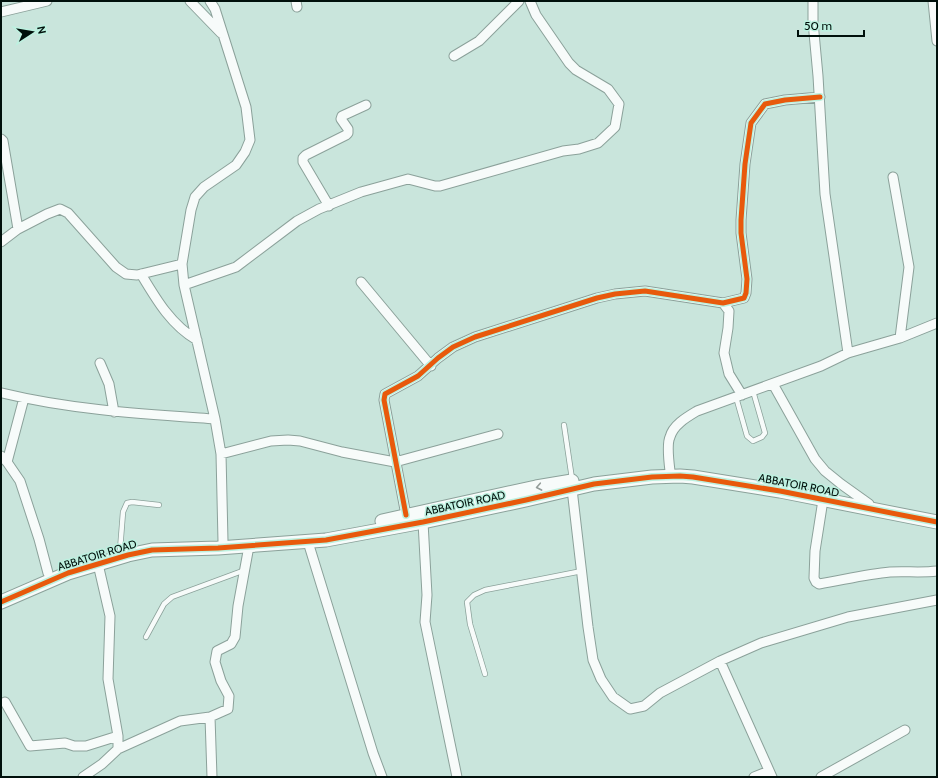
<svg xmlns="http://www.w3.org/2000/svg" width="938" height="778" font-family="Cabin,sans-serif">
	<rect width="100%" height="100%" fill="#c9e5dc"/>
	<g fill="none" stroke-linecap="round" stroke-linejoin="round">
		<g stroke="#8ba19a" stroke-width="6">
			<path id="lane" d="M736 397 747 436 753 441 762 437 765 433 753 391
				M564 425 572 479
				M120 550 123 512 127 503 132 502 159 505
				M146 637 164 604 172 597 245 570
				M485 674 470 624 467 602 474 595 485 590 582 571"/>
		</g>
		<g stroke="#8ba19a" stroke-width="11">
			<path id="street" d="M190 1 221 33
				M210 1 215 9 246 107 250 140 245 152 236 165 204 187 195 197 191 210 182 264 184 285 215 419 221 454 223 541
				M296 1 297 7
				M813 1V22L818 76 825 194 848 353
				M933 1 937 41
				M1 12 47 1
				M454 56 479 41 519 1
				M1 139 3 141 18 229
				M893 177 909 267 900 338
				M329 206 303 162V158L306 155 346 135 348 133V129L341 119 342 116 366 105
				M1 242 18 229 47 214 60 209 68 213 116 267 126 274 137 275 182 264
				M141 274C156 299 171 325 197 340
				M361 282 431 366
				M184 285 236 267 297 221 319 209 361 192 408 179 435 186H440L563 151 579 149 598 143 615 127 619 104 608 89 576 70 569 63 536 15 530 1
				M723 303 729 311 728 328 724 353 729 374 742 395
				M100 363 109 384 114 412
				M773 384 815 459 825 471 841 484 869 504
				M2 393C72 410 144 414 215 419
				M221 454 271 441 288 440 300 441 342 452 395 462 498 434
				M1 456 7 462 20 481 39 539 48 573
				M7 462 24 398
				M670 471C669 463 667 443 670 437 673 425 687 417 697 411L821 366 848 353 900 338 937 323
				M572 489 588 627 593 660 601 679 613 697 630 709 644 706 660 693 720 661 761 643 848 617 937 600
				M823 500 815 551 814 578 816 582 819 584C843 580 867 574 890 572 906 571 921 573 937 571
				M406 515 384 400 385 394 418 376 438 358 453 347 475 337 597 298 615 294 645 291 723 303 744 298 746 293 747 279 741 233V220L745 164 751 123 765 104 785 100 820 97
				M423 522 427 595 425 622 457 777
				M308 542 373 753 382 777
				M98 564 110 616 108 679 118 736V749
				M720 661 772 777
				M5 702 30 746 65 743 74 746H86L118 736
				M210 717 212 777
				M83 777 102 764 118 749 180 721 210 717 228 709 229 696 221 681 215 662 217 651 231 644 235 637 238 606 249 546
				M754 777 769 771
				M821 777 905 730"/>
		</g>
		<g stroke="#8ba19a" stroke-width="15">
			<path id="secondary" d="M382 521 536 487 572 481
				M1 602 68 573 128 555 152 550 218 548 326 540 423 522 526 500 594 484 652 477 680 476 693 477 780 491 937 522"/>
		</g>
		<use href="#lane" stroke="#f7fbfa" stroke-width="4.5"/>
		<use href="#street" stroke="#f7fbfa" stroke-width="9"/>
		<use href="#secondary" stroke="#f7fbfa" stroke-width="13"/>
		<g stroke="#bdf1e0" stroke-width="8">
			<path id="cycleway" d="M406 515 384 400 385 394 418 376 438 358 453 347 475 337 597 298 615 294 645 291 723 303 744 298 746 293 747 279 741 233V220L745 164 751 123 765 104 785 100 820 97
				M1 602 68 573 128 555 152 550 218 548 326 540 423 522 526 500 594 484 652 477 680 476 693 477 780 491 937 522"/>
		</g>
		<use href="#cycleway" stroke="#e8590c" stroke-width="5"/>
	</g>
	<defs><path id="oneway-chevron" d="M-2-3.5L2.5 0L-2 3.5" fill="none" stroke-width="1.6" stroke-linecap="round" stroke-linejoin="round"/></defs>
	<use stroke="#949d9a" href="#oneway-chevron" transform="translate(539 487) rotate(169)"/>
	<g text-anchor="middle" stroke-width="3" stroke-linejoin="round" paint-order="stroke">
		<g font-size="11" fill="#00100b" stroke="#bdf1e0">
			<text transform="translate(799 485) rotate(11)" y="4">ABBATOIR ROAD</text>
			<text transform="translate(465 503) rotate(-12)" y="4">ABBATOIR ROAD</text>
			<text transform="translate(97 555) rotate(-17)" y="4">ABBATOIR ROAD</text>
		</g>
	</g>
	<rect width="938" height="778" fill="none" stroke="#00100b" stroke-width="4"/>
	<g transform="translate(32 32) rotate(78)" stroke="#bdf1e0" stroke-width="3" paint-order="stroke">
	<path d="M0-3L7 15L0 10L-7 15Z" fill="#00100b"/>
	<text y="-6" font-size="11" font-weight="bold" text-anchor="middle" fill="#00100b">N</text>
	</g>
	<path d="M798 30v6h66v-6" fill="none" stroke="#00100b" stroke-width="2"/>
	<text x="804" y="30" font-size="12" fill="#00100b" stroke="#bdf1e0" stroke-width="3" paint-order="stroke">50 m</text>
</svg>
